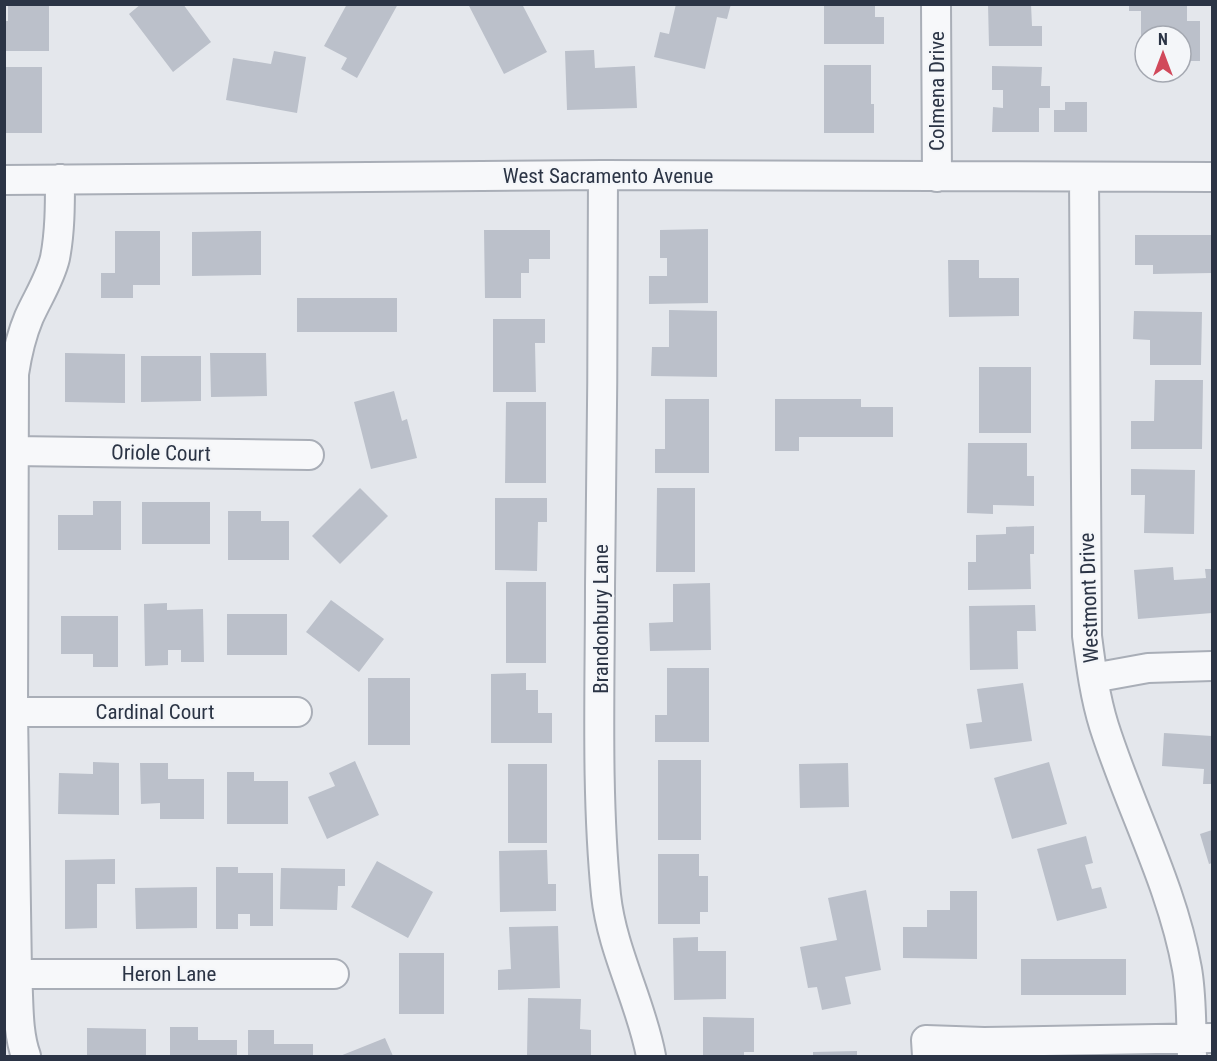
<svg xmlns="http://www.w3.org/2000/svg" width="1217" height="1061" font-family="'Roboto Condensed',sans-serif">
	<rect width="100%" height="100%" fill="#e4e7ec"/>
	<path fill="#bbc0ca" d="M8 4H49V51H4V21H8Z
		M141 4H183L211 42 173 72 129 14Z
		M347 4H398L357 78 341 69 347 58 324 46Z
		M468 4H522L547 52 504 74Z
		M676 4H731L727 19 717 17 705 69 654 57 660 32 669 34Z
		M824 4H875V17H884V44H824Z
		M988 4H1031L1032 26H1042V46H989Z
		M1129 4H1187V21H1200V61H1181V36H1145V61H1141V11H1129Z
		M594 50 595 68 635 66 637 108 567 110 565 51Z
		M274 51 306 57 297 113 226 100 233 58 271 64Z
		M824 65H871V104H874V133H824Z
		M992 66 1042 67 1041 86H1050V108H1039V132H992L993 107 1003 108V90H992Z
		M4 67H42V133H4V106H6Z
		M1065 102H1087V132H1054V110H1065Z
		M708 229V303L649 304V276H667V258H660V230Z
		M484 230H550V259H529V273H521V298H485Z
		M115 231H160V285H133V298H101V273H115Z
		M261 231V275L192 276V232Z
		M1135 235H1212V273L1153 274V265H1135Z
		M948 260H979V278H1019V316L949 317Z
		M297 298H397V332H297Z
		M669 310 717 311V377L651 376 652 347H669Z
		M1134 311 1202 312 1201 365H1150V340L1133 339Z
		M493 319H545V343H535L536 392H493Z
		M65 353 125 354V403L65 402Z
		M210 353H266L267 396 211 397Z
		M141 356H201V401L141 402Z
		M979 367H1031V433H979Z
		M1155 380H1203L1202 449H1131V421H1154Z
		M394 391 402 421 407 419 417 458 371 469 354 402Z
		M665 399H709V473H655V449H665Z
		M775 399H861V407H893V437H799V451H775Z
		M506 402H546V483H505Z
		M968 443H1027V476H1034V506L993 505V514L967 513Z
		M1131 469 1195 470 1194 534 1144 533 1145 495H1131Z
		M360 488 388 516 340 564 312 536Z
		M657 488H695V572H656Z
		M495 498H547V522H538L537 571 495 570Z
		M93 501H121V550H58V515H93Z
		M142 502H210V544H142Z
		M228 511H261V521H289V560H228Z
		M1034 526V554H1030L1031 589 968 590V562H976V535L1006 534V527Z
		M1173 567 1174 580 1206 578 1205 569H1212V613L1138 619 1134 570Z
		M506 582H546V663H506Z
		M710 583 711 650 650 651 649 623 673 622V584Z
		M331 600 384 639 359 672 306 632Z
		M167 603V610L203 609 204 662H181V650H168V665L145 666 144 604Z
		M1035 605 1036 631H1017L1018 669 970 670 969 606Z
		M227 614H287V655H227Z
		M61 616H118V667H93V654H61Z
		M667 668H709V742H655V715H667Z
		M526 673V690H538V713H552V743H491V674Z
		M368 678H410V745H368Z
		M1023 683 1032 741 970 749 966 724 982 722 977 689Z
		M1164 733 1212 736V784H1203L1204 769 1162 766Z
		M658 760H701V840H658Z
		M355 761 379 815 327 839 308 797 335 786 329 773Z
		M93 762 119 763V815L58 814 59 773 93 774Z
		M1049 762 1067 824 1012 839 994 778Z
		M140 763H168V779H204V819H160V803L141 804Z
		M848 763 849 807 800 808 799 764Z
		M508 764H547V843H508Z
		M227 772H254V781H288V824H227Z
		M1212 830V863L1209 864 1200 834Z
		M1086 836 1093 863 1085 865 1092 889 1101 887 1107 908 1057 921 1037 849Z
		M547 850 548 884H556V911L500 912 499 851Z
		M658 854H699V876H708V912H700V924H658Z
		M115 859V884H97V928L65 929V860Z
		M377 861 433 892 408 938 351 907Z
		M216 867H238V873H273V926H250V914H238V929H216Z
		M281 868 345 869V886H338L337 910 280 909Z
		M197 887V928L136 929 135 888Z
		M866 890 881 970 845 977 851 1004 822 1010 817 987 808 988 800 947 837 940 828 898Z
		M950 891H977V959L903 958V927H927V910H950Z
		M558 926 560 988 498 990V970L511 969 509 927Z
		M698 937V951H726V999L674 1000 673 938Z
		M399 953H444V1014H399Z
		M1021 959H1126V995H1021Z
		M528 998 581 999 580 1029 591 1030V1056H527Z
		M703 1017 754 1018V1052H744V1056H703Z
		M170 1027H198V1040H237V1056H170Z
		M87 1028 146 1029V1055L87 1056Z
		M248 1030H274V1044H313V1056H248Z
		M385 1038 393 1056H340Z
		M857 1051V1056H813V1052Z"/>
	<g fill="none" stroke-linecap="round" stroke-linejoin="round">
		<g stroke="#a9aeb7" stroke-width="32">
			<path id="minor" d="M936 4 937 177
				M603 175C603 312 602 450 600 587 600 689 596 793 606 895 612 951 641 1002 651 1056
				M1084 177 1087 636C1091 667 1095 697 1104 726 1130 808 1172 885 1187 969 1192 997 1191 1028 1192 1056
				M4 180 603 175 1212 177
				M13 451 309 455
				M1093 678 1148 668 1212 666
				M13 712H297
				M4 974H334
				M26 1056C17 1031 19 1001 17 974L13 712 14 374C17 354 21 336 29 317 38 297 50 279 55 258 60 232 60 205 60 179
				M927 1056 926 1040 984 1042 1212 1038"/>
		</g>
		<use href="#minor" stroke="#f7f8fa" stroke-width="28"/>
	</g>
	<g text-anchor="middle" stroke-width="4.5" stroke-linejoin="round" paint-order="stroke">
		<g font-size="21" fill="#2b3445" stroke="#f4f6f9">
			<text transform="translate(937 91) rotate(-90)" y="7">Colmena Drive</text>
			<text x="608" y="183">West Sacramento Avenue</text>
			<text transform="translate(161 453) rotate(1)" y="7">Oriole Court</text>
			<text transform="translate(1089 598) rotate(-92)" y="7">Westmont Drive</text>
			<text transform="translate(601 619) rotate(-90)" y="7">Brandonbury Lane</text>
			<text x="155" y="719">Cardinal Court</text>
			<text x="169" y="981">Heron Lane</text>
		</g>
	</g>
	<rect width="1217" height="1061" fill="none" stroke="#2b3445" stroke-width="12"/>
	<g transform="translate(1163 54)"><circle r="28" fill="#f4f6f9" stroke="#a4a8b1" stroke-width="1.5"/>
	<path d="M0-4.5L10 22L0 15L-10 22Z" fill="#d1495b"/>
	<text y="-9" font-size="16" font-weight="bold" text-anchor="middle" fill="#2b3445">N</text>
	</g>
</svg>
